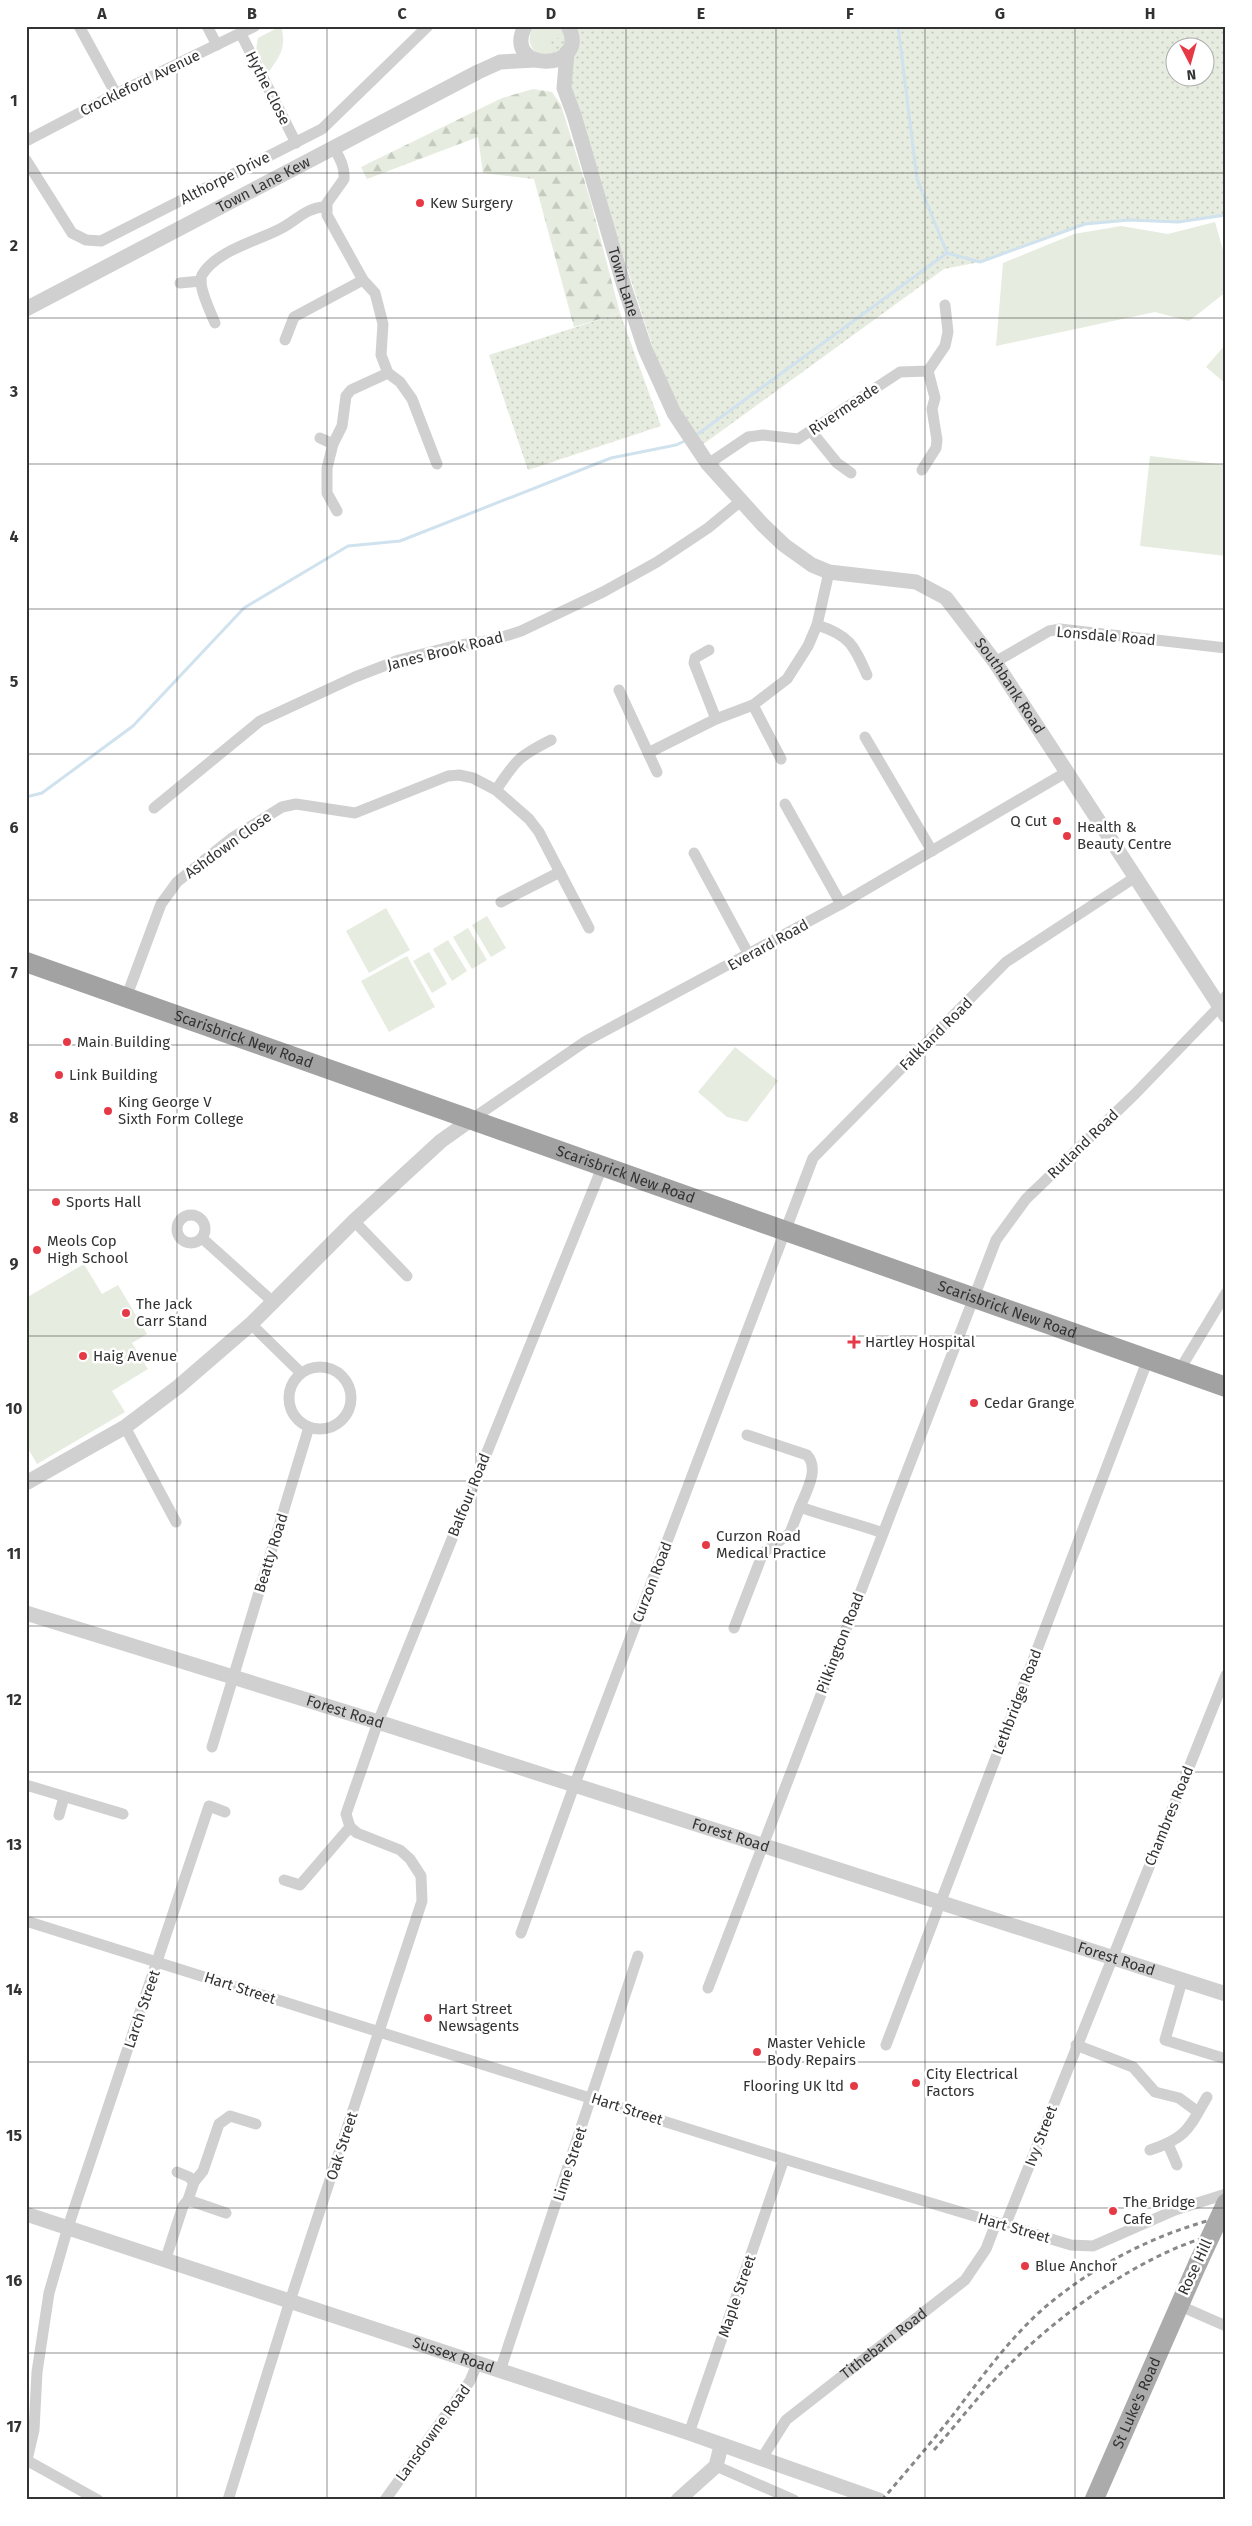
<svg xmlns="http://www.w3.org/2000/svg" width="1252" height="2526" font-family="'Fira Sans',sans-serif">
	<defs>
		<pattern id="forest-firs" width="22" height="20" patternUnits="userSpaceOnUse" patternTransform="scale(1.25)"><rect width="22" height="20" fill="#e6ecdf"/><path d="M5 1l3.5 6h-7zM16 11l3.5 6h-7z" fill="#c6cbc0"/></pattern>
		<pattern id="park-dots" width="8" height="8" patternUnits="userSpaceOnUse" patternTransform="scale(1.25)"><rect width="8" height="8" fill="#e6ecdf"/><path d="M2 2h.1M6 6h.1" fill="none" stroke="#c6cbc0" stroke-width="1.8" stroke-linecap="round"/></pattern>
	</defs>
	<rect width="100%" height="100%" fill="#fff"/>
	<path fill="#e6ecdf" d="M281 26C287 47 280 56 268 73L256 50 258 38Z
		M532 26H562L565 30 559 53 540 56C528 46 528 41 532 26Z
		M1215 222 1226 261V292L1189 321 1155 312 996 346 1003 263 1074 234 1121 226 1168 234Z
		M1226 344V384L1206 367Z
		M1150 456 1226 465V556L1140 546Z
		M386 908 410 950 369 973 346 931Z
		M487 916 506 948 491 957 472 925Z
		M468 928 487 960 472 969 453 937Z
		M448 940 467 971 452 981 433 949Z
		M429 952 447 984 432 993 413 961Z
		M407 956 435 1007 389 1032 361 981Z
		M735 1047 778 1081 747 1122 727 1117 698 1092Z
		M84 1264 102 1294 118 1285 147 1334 132 1343 148 1369 112 1391 125 1412 37 1464 26 1445V1298Z"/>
	<path fill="url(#forest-firs)" d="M533 89 552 92 561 105 590 199 620 313 574 327 534 179 483 173 478 137 367 179 361 167 502 98Z"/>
	<path fill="url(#park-dots)" fill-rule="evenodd" d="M582 26H1226V215L1178 222 1129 220 1085 224 980 262 944 269 698 448 674 413 563 70 548 43ZM1174 48H1204V78H1174Z
		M620 313 661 426 528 470 489 355Z"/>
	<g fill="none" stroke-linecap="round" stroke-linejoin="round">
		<path stroke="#cfe2ee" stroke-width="3" d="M898 26 917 179 947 253
			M947 253 980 262 1085 224 1129 220 1178 222 1226 215
			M695 436 947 253
			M26 797 42 793 133 726 244 608 348 546 400 541 611 458 676 445 687 440"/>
		<g stroke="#d0d0d0" stroke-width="11">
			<path d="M79 26 116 94"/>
			<path d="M207 26 217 45"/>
			<path d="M241 34 296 143"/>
			<path d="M26 141 116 94 255 26"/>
			<path d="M333 146C339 157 345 166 344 179L327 203V215L363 280 375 293 383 324 381 355 388 373 400 382 412 399 437 464"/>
			<path d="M26 160 72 233 86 240 101 241 322 129 428 26"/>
			<path d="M180 283 201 281"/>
			<path d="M215 323C211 313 197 285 202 275 216 251 256 241 278 230 296 222 305 207 326 207"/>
			<path d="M285 340 294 317 363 280"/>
			<path d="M811 431 837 463 851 473"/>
			<path d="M320 438 333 444"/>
			<path d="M708 464 748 437 763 435 798 439 900 372 928 371 945 346 948 332 945 305"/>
			<path d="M922 470 936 448 937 440 932 409 935 398 928 371"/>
			<path d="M337 511 327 493V468L333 444 342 426 346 396 351 390 388 373"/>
			<path d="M817 625C849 635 854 645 867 675"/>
			<path d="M709 650 695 658 694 663 716 719"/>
			<path d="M995 662 1049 631 1060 629 1226 648"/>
			<path d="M619 690 657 772"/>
			<path d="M753 705 781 759"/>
			<path d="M865 737 932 851"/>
			<path d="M648 753 716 719 753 705 787 679 808 646 817 625 829 572"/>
			<path d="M496 790C516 760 519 756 551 740"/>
			<path d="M785 804 841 904"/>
			<path d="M154 808 260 721 355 677 399 660 454 646 493 640 521 631 603 592 657 562 708 528 742 500"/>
			<path d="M694 853 749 955"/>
			<path d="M501 902 560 872"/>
			<path d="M126 998 161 904 177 882 232 838 282 807 296 804 355 813 448 776 459 775 473 778 496 790 529 819 539 832 589 928"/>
			<path d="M472 1119 586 1041 841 904 1065 773"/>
			<circle cx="191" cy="1229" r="14"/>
			<path d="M354 1221 407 1276"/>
			<path d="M202 1238 272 1301"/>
			<path d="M251 1324 301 1373"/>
			<circle cx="320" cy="1398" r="31"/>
			<path d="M1179 1371 1226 1293"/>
			<path d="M125 1427 176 1522"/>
			<path d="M747 1435 807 1455C820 1469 806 1492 800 1507 828 1517 855 1523 883 1533"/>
			<path d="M734 1628 763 1553 790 1533 800 1507"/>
			<path d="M212 1747 309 1427"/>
			<path d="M26 1785 123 1814"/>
			<path d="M59 1815 64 1797"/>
			<path d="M350 1827 346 1814 378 1722 603 1165"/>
			<path d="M284 1880 300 1885 350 1827"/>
			<path d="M26 1921 784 2159 1071 2245 1093 2246 1175 2210 1226 2194"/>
			<path d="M521 1933 574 1786 813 1158 1006 962 1134 878"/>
			<path d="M1182 1981 1165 2040 1226 2059"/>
			<path d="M708 1988 996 1240 1026 1199 1135 1094 1219 1007 1226 996"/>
			<path d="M886 2045 1148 1359"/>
			<path d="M1076 2045 1133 2067 1155 2092 1179 2098 1198 2112"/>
			<path d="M1168 2144 1177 2165"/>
			<path d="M1150 2150C1187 2138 1189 2128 1207 2097"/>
			<path d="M177 2172 189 2177 194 2182"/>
			<path d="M188 2200 226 2213"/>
			<path d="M1005 2226 1226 1675"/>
			<path d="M165 2261 183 2206 188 2200 194 2182 203 2171 219 2124 230 2116 256 2124"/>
			<path d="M1178 2305 1226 2326"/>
			<path d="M500 2371 638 1956"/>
			<path d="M689 2433 784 2159"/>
			<path id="s1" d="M762 2458 786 2420 965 2280 986 2249 996 2223"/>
			<path d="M28 2461 98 2500"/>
			<path d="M26 2464 34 2430 37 2372 49 2293 68 2227 209 1806 225 1812"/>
			<path d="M716 2466 794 2500"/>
			<path d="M228 2500 290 2301 422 1901 421 1876 410 1859 400 1850 357 1833 350 1827"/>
			<path d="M385 2500 470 2381 477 2364"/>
		</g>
		<g stroke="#d0d0d0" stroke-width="15">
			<path d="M525 26C501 74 592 72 568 26"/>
			<path id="s2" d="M567 52 564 88 574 115 624 286 645 349 674 413 708 464 763 525 784 545 812 565 829 572 916 582 946 598 995 662 1226 1016"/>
			<path id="s3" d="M26 309 478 72 500 62 535 60"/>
			<path d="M26 1483 125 1427 178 1387 251 1324 354 1221 441 1141 472 1119"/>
			<path id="s4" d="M26 1613 378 1722 1226 1994"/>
			<path id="s5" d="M26 2214 689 2433 879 2500"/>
			<path d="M678 2500 716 2466 721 2446"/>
		</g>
		<path stroke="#ababab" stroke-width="19" id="s6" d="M1094 2500 1198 2263"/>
		<path stroke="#a2a2a2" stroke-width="20" id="s7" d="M26 962 1226 1387"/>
		<path stroke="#888" stroke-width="3" stroke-dasharray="5 4" stroke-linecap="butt" d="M934 2450C957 2424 978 2396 1002 2372 1057 2315 1148 2248 1226 2232
			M882 2500C906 2472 930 2444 953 2415 981 2378 1009 2339 1044 2308 1097 2263 1159 2232 1226 2216"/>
		<path stroke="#ababab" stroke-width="19" d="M1198 2263 1226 2203"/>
	</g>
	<path fill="none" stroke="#333" stroke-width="1" stroke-opacity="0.55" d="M177 26V2500M327 26V2500M476 26V2500M626 26V2500M776 26V2500M925 26V2500M1075 26V2500M26 173H1226M26 318H1226M26 464H1226M26 609H1226M26 754H1226M26 900H1226M26 1045H1226M26 1190H1226M26 1336H1226M26 1481H1226M26 1626H1226M26 1772H1226M26 1917H1226M26 2062H1226M26 2208H1226M26 2353H1226"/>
	<g fill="#e63946" stroke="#fff" stroke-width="2">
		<circle cx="420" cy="203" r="5"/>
		<circle cx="1057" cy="821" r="5"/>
		<circle cx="1067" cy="836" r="5"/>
		<circle cx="67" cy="1042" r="5"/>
		<circle cx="59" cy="1075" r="5"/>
		<circle cx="108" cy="1111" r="5"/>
		<circle cx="56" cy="1202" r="5"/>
		<circle cx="37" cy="1250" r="5"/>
		<circle cx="126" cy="1313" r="5"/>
		<path d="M851.5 1334.5h5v5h5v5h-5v5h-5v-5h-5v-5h5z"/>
		<circle cx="83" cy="1356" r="5"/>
		<circle cx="974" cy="1403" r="5"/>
		<circle cx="706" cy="1545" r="5"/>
		<circle cx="428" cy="2018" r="5"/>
		<circle cx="757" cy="2052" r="5"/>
		<circle cx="916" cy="2083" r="5"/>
		<circle cx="854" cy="2086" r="5"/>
		<circle cx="1113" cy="2211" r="5"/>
		<circle cx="1025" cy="2266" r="5"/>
	</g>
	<g text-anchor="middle" stroke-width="5" stroke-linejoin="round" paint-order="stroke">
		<g font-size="15" fill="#333" stroke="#fff">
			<text transform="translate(140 83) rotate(-26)" y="5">Crockleford Avenue</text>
			<text transform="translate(268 88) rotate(63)" y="5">Hythe Close</text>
			<text transform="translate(225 178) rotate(-27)" y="5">Althorpe Drive</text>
			<text dy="5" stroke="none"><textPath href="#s3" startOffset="268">Town Lane Kew</textPath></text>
			<text dy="5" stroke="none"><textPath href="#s2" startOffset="239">Town Lane</textPath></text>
			<text transform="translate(844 409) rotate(-34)" y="5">Rivermeade</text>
			<text transform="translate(1106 636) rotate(5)" y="5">Lonsdale Road</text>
			<text transform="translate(445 651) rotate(-14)" y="5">Janes Brook Road</text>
			<text dy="5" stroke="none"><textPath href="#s2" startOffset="835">Southbank Road</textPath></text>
			<text transform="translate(228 845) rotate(-36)" y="5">Ashdown Close</text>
			<text transform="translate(768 945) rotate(-29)" y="5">Everard Road</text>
			<text transform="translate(936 1034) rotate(-45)" y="5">Falkland Road</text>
			<text dy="5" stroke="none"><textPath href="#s7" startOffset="231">Scarisbrick New Road</textPath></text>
			<text transform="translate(1083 1144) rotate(-44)" y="5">Rutland Road</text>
			<text dy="5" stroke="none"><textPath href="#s7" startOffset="636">Scarisbrick New Road</textPath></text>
			<text dy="5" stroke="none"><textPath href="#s7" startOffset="1041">Scarisbrick New Road</textPath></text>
			<text transform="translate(469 1495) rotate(-68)" y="5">Balfour Road</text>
			<text transform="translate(271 1553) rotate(-73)" y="5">Beatty Road</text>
			<text transform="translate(652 1582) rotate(-69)" y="5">Curzon Road</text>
			<text transform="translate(840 1643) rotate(-69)" y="5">Pilkington Road</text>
			<text transform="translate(1017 1702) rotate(-69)" y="5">Lethbridge Road</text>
			<text dy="5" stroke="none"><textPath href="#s4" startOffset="334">Forest Road</textPath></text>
			<text transform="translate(1169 1816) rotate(-68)" y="5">Chambres Road</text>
			<text dy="5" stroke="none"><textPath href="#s4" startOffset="739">Forest Road</textPath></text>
			<text dy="5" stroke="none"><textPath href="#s4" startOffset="1144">Forest Road</textPath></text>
			<text transform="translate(240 1988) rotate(18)" y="5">Hart Street</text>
			<text transform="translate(142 2009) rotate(-71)" y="5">Larch Street</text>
			<text transform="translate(627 2109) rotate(18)" y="5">Hart Street</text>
			<text transform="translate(1041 2136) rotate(-69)" y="5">Ivy Street</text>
			<text transform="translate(342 2146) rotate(-72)" y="5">Oak Street</text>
			<text transform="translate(570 2164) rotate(-72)" y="5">Lime Street</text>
			<text transform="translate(1014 2228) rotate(16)" y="5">Hart Street</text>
			<text transform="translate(1195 2267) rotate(-65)" y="5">Rose Hill</text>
			<text transform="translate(737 2296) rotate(-71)" y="5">Maple Street</text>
			<text dy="5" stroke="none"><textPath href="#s1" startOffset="169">Tithebarn Road</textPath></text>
			<text dy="5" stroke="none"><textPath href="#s5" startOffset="450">Sussex Road</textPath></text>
			<text dy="5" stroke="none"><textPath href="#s6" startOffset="106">St Luke's Road</textPath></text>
			<text transform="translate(433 2433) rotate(-54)" y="5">Lansdowne Road</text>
		</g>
		<g font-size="15" fill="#333" stroke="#fff" text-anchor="start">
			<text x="430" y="208">Kew Surgery</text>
			<text x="1047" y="826" text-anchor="end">Q Cut</text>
			<text x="1077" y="832">Health &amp;<tspan x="1077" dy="17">Beauty Centre</tspan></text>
			<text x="77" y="1047">Main Building</text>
			<text x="69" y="1080">Link Building</text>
			<text x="118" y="1107">King George V<tspan x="118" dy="17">Sixth Form College</tspan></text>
			<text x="66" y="1207">Sports Hall</text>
			<text x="47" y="1246">Meols Cop<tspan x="47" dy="17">High School</tspan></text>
			<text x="136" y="1309">The Jack<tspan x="136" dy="17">Carr Stand</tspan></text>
			<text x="865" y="1347">Hartley Hospital</text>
			<text x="93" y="1361">Haig Avenue</text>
			<text x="984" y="1408">Cedar Grange</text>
			<text x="716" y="1541">Curzon Road<tspan x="716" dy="17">Medical Practice</tspan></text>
			<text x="438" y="2014">Hart Street<tspan x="438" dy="17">Newsagents</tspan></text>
			<text x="767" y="2048">Master Vehicle<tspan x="767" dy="17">Body Repairs</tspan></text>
			<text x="926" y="2079">City Electrical<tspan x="926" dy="17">Factors</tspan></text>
			<text x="844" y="2091" text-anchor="end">Flooring UK ltd</text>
			<text x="1123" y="2207">The Bridge<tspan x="1123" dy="17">Cafe</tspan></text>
			<text x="1035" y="2271">Blue Anchor</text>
		</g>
	</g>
	<rect width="1252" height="2526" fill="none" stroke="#ffffff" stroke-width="55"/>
	<g transform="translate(1190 62) rotate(174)"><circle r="24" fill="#ffffff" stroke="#adadad"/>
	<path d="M0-4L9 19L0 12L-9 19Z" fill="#e63946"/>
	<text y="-8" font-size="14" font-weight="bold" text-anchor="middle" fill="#333333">N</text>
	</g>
	<rect x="28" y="28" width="1196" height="2470" fill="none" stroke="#333" stroke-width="2"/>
	<g font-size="16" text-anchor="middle" font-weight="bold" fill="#333">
		<text x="102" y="19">A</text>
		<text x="252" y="19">B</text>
		<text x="402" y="19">C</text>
		<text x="551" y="19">D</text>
		<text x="701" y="19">E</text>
		<text x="850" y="19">F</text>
		<text x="1000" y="19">G</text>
		<text x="1150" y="19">H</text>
		<text x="14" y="106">1</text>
		<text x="14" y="251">2</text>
		<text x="14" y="397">3</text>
		<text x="14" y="542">4</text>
		<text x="14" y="687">5</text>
		<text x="14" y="833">6</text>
		<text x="14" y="978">7</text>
		<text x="14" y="1123">8</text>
		<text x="14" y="1269">9</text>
		<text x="14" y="1414">10</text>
		<text x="14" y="1559">11</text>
		<text x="14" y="1705">12</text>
		<text x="14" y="1850">13</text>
		<text x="14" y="1995">14</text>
		<text x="14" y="2141">15</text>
		<text x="14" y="2286">16</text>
		<text x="14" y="2432">17</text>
	</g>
</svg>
